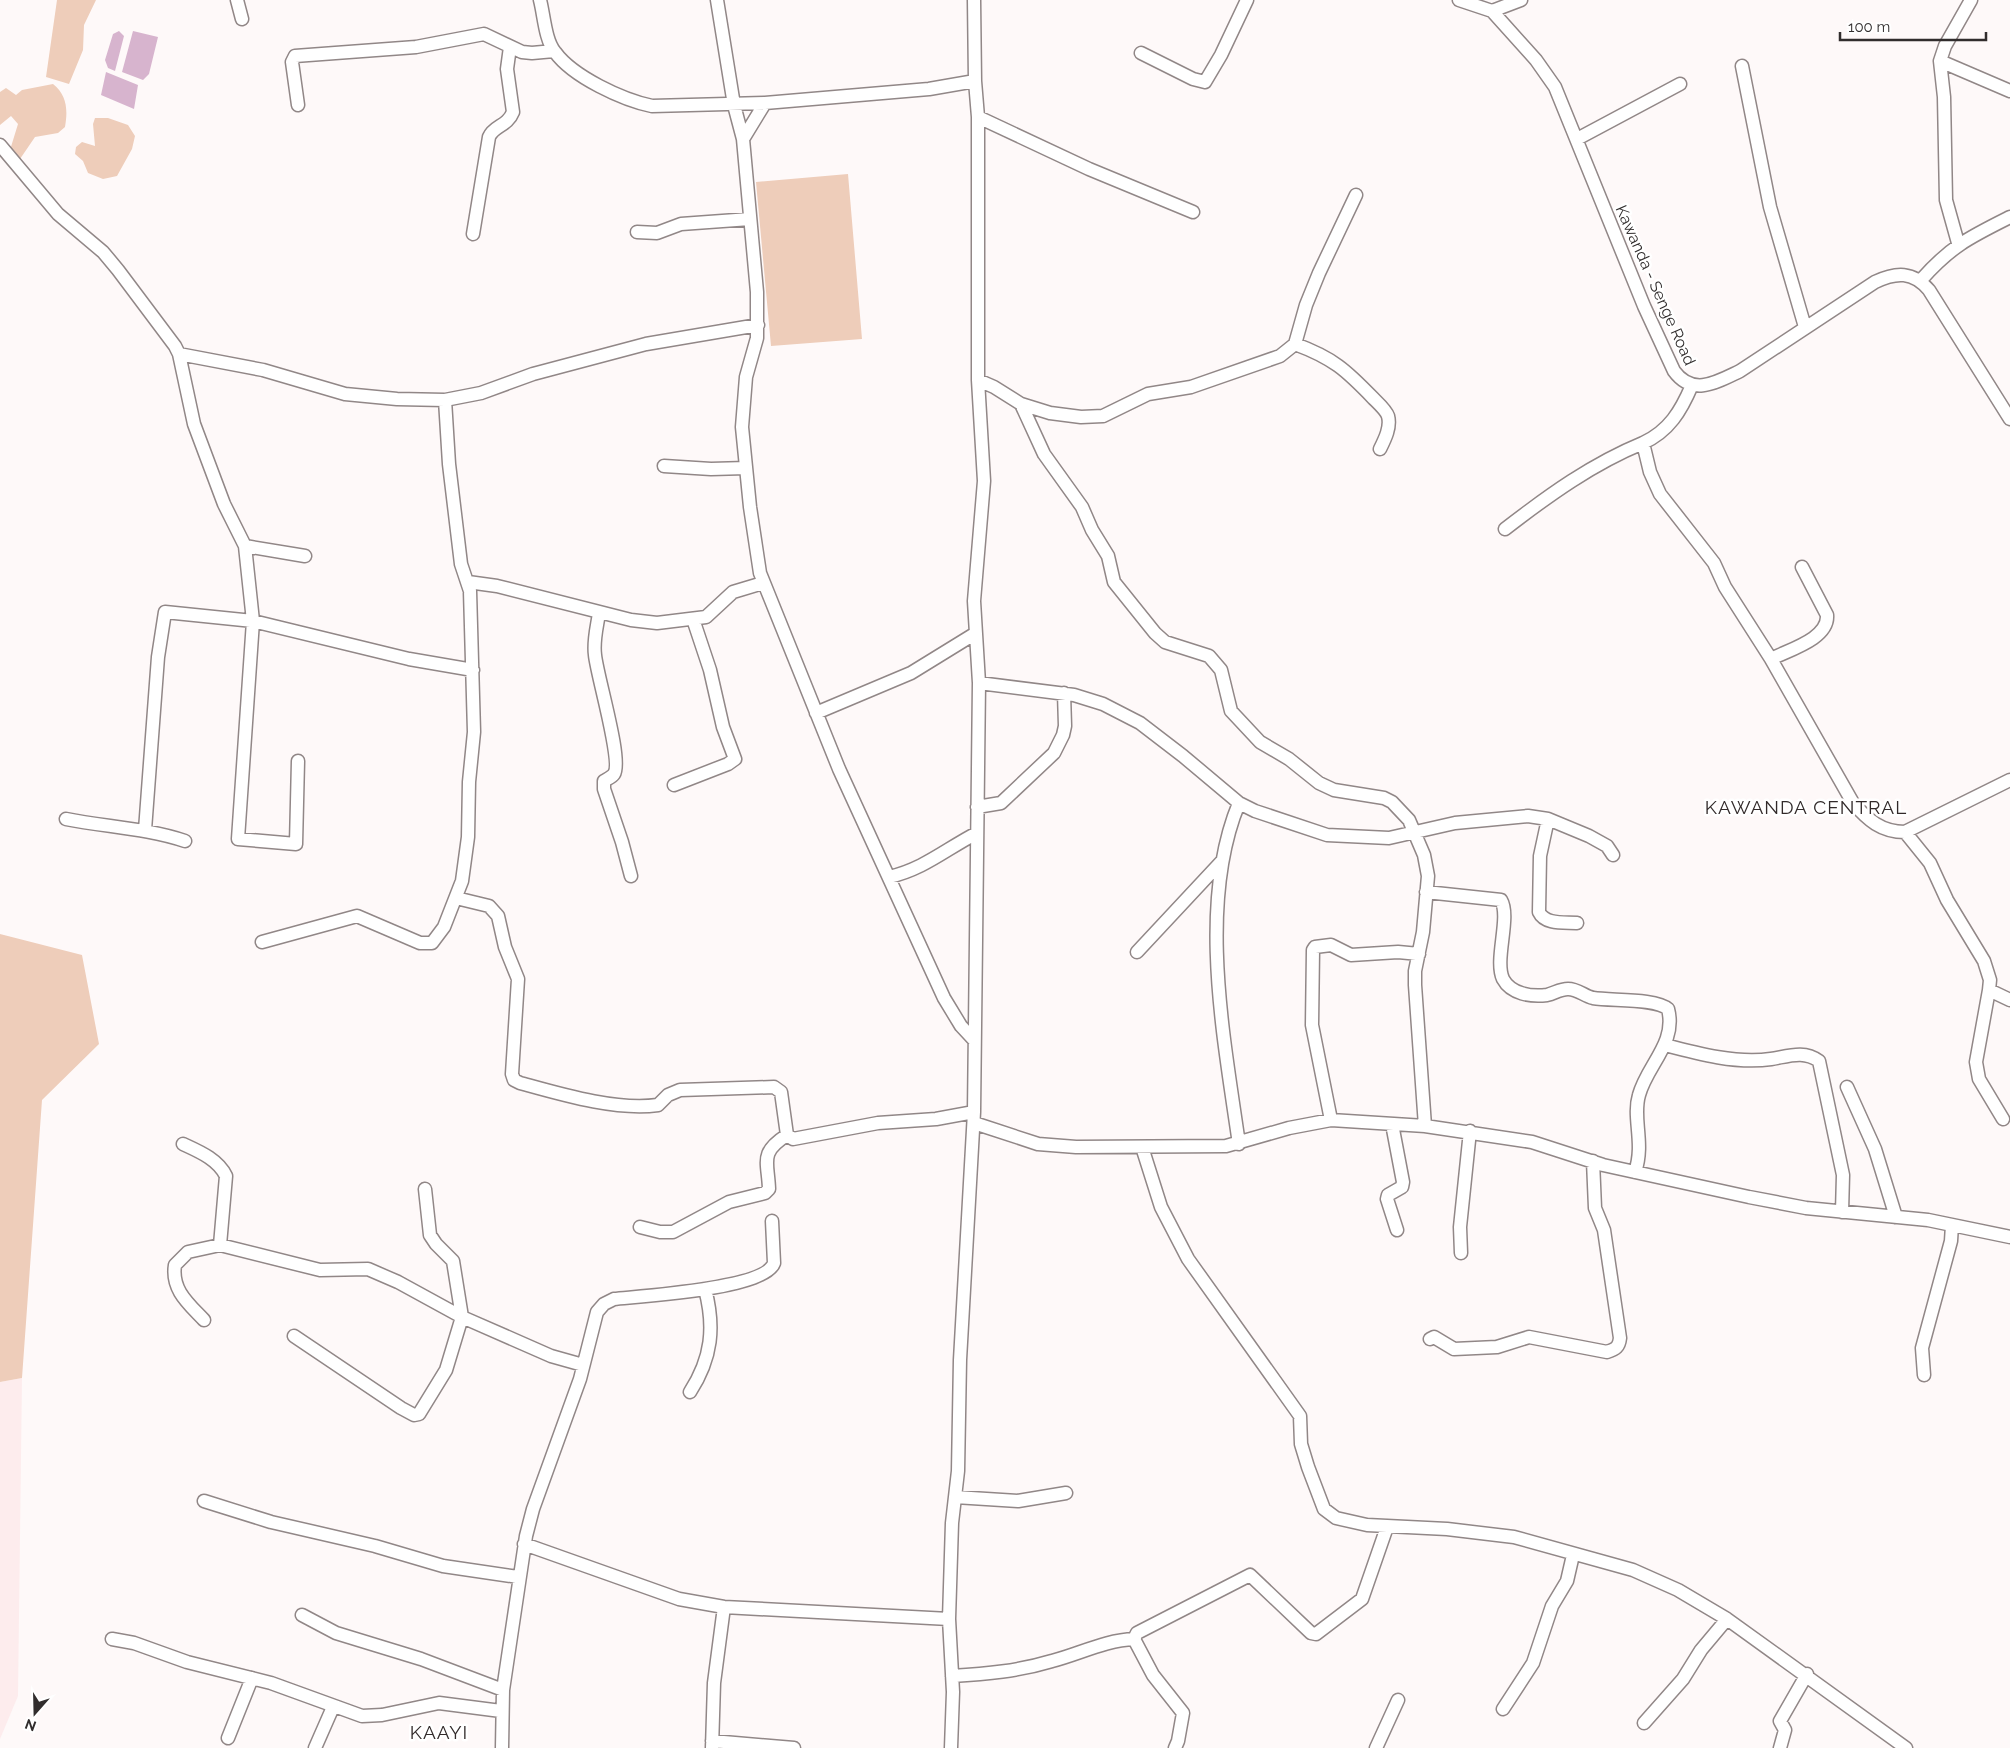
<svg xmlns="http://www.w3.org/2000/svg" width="2010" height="1748" font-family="Raleway,sans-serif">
	<rect width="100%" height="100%" fill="#fef9f9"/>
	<path fill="#fdeced" d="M22 1378 18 1696 0 1739V1382Z"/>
	<path fill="#eecdba" d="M57 0H96L84 25 83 50 69 84 46 77Z
		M53 84C67 95 68 110 65 127L58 133 35 137 20 159 10 150 18 124 11 116 0 125V92L6 88 16 95 22 90Z
		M95 118H108L128 125 135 136 132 149 117 176 103 179 88 173 83 161 75 154 76 147 82 142 95 146 93 124Z
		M848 174 862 339 771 346 756 182Z
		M0 934 82 955 99 1044 42 1100 22 1378 0 1382Z"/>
	<path fill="#d7b4ce" d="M119 31 124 36 115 71 108 68 105 60 113 34Z
		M133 31 158 37 149 74 143 80 122 72Z
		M106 72 138 85 134 109 101 95Z"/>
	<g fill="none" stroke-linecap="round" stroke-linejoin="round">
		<g stroke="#918787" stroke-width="15">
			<path id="minor" d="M237 0 242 19
				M540 0C544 15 545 40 555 52 573 77 623 100 652 106L765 103 929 89 975 81
				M717 0 734 105 743 139 757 292V338L746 377 742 427 750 507 760 573 839 769 944 998 961 1026 974 1040
				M1459 0 1492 11 1536 60 1555 87 1644 306 1674 371C1693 397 1717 382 1740 371L1875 282C1896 272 1913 271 1929 290L2010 419
				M1492 11 1521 0
				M1141 53 1193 79 1205 82 1221 55 1247 0
				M1940 61 2010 91
				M1742 66 1770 207 1805 327
				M298 105 292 62 295 56 416 47 484 34 522 52 532 53 554 51
				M978 117 1089 169 1193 212
				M743 139 765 103
				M1577 139 1680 84
				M0 145 58 214 103 252 118 270 175 346 179 354 194 424 224 504 245 546 305 556
				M637 232 657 233 681 224 750 219
				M473 234 489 137C494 125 507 127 513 112L507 69 510 47
				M1958 243 1946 200 1944 97 1940 61 1945 46 1971 0
				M1921 280C1951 246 1970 237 2010 217
				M1295 344C1333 358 1346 370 1373 398 1378 403 1386 410 1388 416 1391 427 1385 439 1380 449
				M179 354 263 370 345 394 397 399 445 400 481 393 533 374 646 344 758 325
				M978 380 994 387 1021 404 1050 413 1081 417 1103 416 1148 394 1191 387 1280 356 1295 344 1306 305 1319 273 1356 195
				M1692 385C1681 411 1669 431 1643 443L1650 472 1660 494 1714 563 1725 587 1771 659 1853 803C1868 820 1881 832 1905 832L2010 780
				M1021 404 1044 454 1082 507 1092 530 1108 556 1114 582 1155 633 1165 642 1209 656 1221 670 1231 711 1260 742 1289 759 1319 783 1334 790 1384 798 1392 802 1409 820 1424 855 1428 876 1423 932 1415 971V985L1425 1126
				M664 466 711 469 746 468
				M1505 529C1549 495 1592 464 1643 443
				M245 546 253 621 238 839 296 844 298 761
				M468 582 497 586 631 620 657 623 706 617 733 592 763 583
				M599 613C597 627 593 641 595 655 597 676 623 761 614 774 612 777 607 779 604 781V789L622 842 631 876
				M1771 659C1788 650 1829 639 1827 615L1802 567
				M979 683 1074 695 1103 704 1140 723 1183 756 1239 803 1255 811 1327 835 1389 838 1455 823 1528 816 1548 819 1589 836 1607 846 1613 855
				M816 713 911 673 976 633
				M674 785 728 764 735 759 723 727 710 670 693 619
				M1239 803C1197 904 1224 1038 1239 1144
				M977 807 1001 803 1054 753 1063 735 1065 726 1064 693
				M66 819C106 827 146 828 185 841
				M1548 819 1540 856 1539 912C1545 925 1565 922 1577 923
				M145 830 158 657 165 612 253 621 409 659 473 670
				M1905 832 1930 863 1947 900 1984 961 1990 980 1989 990 1976 1062 1979 1079 2003 1119
				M889 877C924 869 946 849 977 833
				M1426 892 1501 900C1511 917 1494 960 1503 979 1511 994 1531 997 1547 995 1555 993 1560 989 1568 989 1578 989 1584 996 1593 998 1611 1001 1656 998 1668 1009 1677 1043 1647 1065 1639 1095 1632 1118 1645 1143 1635 1172
				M456 898 489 906 498 916 505 947 518 979 512 1074 514 1080 520 1083C560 1094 616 1111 658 1105L668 1095 680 1090 774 1087 781 1092 787 1135 793 1139 878 1123 936 1119 974 1112
				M262 942 357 916 420 943H432L444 927 462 881 468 837 469 782 474 732 470 591 461 564 449 464 445 400
				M1137 952 1221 862
				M1989 990 2010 1000
				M1665 1045C1699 1054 1737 1064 1771 1059 1789 1056 1804 1050 1819 1061L1843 1175 1842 1212
				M1847 1087 1875 1149 1896 1217
				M1331 1120 1312 1025 1313 950 1315 947 1331 945 1351 955 1398 952 1419 954
				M974 1123 1038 1144 1076 1147 1226 1146 1289 1128 1331 1120 1425 1126 1532 1142 1603 1165 1749 1197 1806 1208 1928 1220 2010 1237
				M1392 1124 1403 1182 1402 1187 1388 1195 1387 1199 1397 1230
				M183 1144C198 1151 218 1159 226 1176L220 1245
				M1142 1147 1161 1207 1188 1259 1300 1416 1301 1444 1308 1467 1324 1509 1336 1518 1367 1525 1447 1529 1514 1537 1633 1570 1678 1590 1727 1619 1906 1748
				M640 1227 660 1232H673L729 1202 765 1193 769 1189C768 1161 759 1153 787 1135
				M1461 1253 1460 1227 1470 1131
				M204 1320C189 1304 171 1290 175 1265L188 1252 220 1245 320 1270 368 1269 398 1282 462 1317 551 1356 583 1365
				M294 1336 401 1408 414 1415 419 1414 446 1370 462 1317 453 1261 436 1244 430 1235 425 1189
				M1430 1339 1434 1337 1454 1349 1497 1347 1529 1337 1607 1352C1616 1349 1619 1347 1620 1338L1604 1230 1595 1208 1593 1161
				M1924 1375 1922 1348 1951 1241 1952 1225
				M690 1392C712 1358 715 1327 705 1289
				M955 1497 1018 1501 1066 1493
				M204 1501 271 1522 375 1546 443 1566 518 1577
				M524 1544 679 1599 724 1607 949 1619
				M302 1615 336 1633 421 1659 503 1690
				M112 1639 134 1643 187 1662 271 1683 362 1716 382 1715 439 1703 501 1711
				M1134 1639 1153 1675 1183 1713 1178 1741 1175 1748
				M952 1676C986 1674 1019 1671 1052 1661 1079 1654 1106 1640 1134 1639L1137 1633 1250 1575 1311 1633 1316 1634 1362 1599 1387 1527
				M1503 1709 1533 1663 1552 1606 1567 1581 1573 1555
				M1644 1723 1683 1679 1701 1650 1727 1619
				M228 1738 252 1678
				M712 1741 794 1748
				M315 1748 333 1707
				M502 1748 503 1690 526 1536 533 1509 580 1379 597 1312 604 1304 614 1299C642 1296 765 1289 774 1263L772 1221
				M712 1748 714 1683 724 1607
				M951 1748 953 1692 949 1619 952 1523 958 1471 960 1360 974 1112 979 683 974 601 984 481 978 380V117L975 81 974 0
				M1376 1748 1398 1700
				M1780 1748 1785 1730 1780 1721 1807 1674"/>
		</g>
		<use href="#minor" stroke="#fff" stroke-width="12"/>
	</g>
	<g text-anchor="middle" stroke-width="5" stroke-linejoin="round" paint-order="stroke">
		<g font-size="16" fill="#312d2d" stroke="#fff">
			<text transform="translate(1656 285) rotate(66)" y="6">Kawanda - Senge Road</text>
		</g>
		<g font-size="19" letter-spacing="1" fill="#322a2a" stroke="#fff">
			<text x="1806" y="814">KAWANDA CENTRAL</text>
			<text x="439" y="1739">KAAYI</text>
		</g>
	</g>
	<g transform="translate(35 1713) rotate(200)" stroke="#ffffff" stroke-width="4" paint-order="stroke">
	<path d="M0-4L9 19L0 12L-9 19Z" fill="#312d2d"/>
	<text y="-8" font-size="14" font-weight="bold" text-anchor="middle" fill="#312d2d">N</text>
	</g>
	<path d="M1840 32v8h146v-8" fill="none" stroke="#312d2d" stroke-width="2.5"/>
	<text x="1848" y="32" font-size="15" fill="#312d2d" stroke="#ffffff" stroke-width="4" paint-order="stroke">100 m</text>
</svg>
